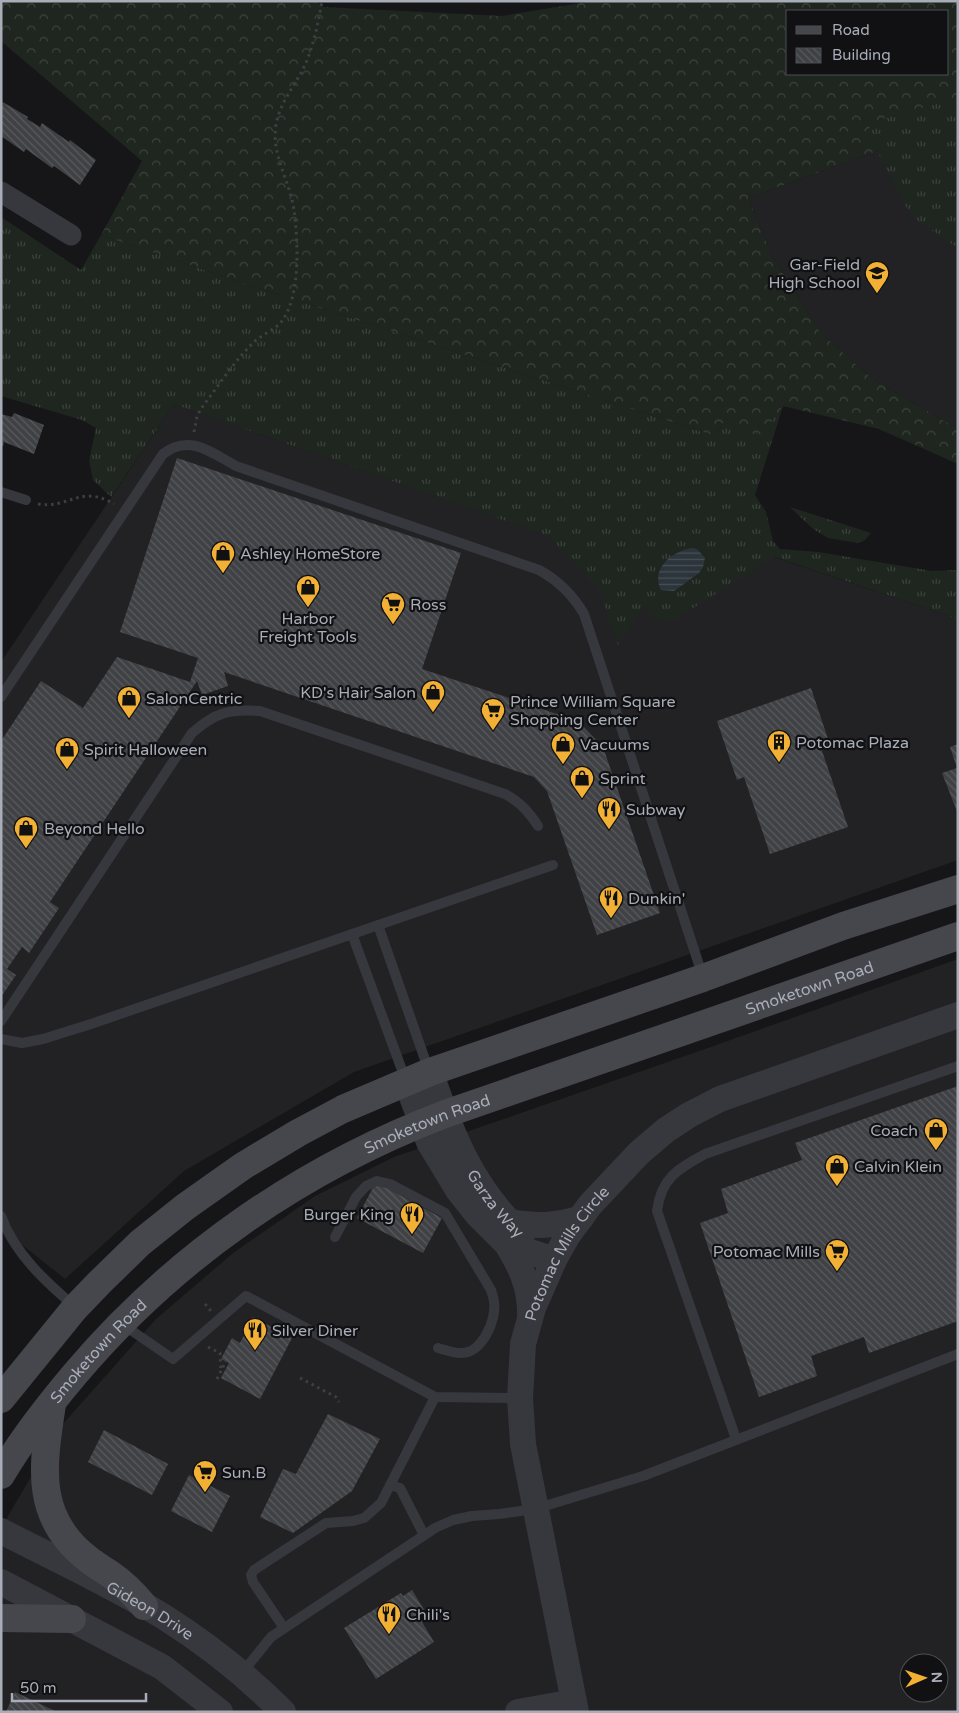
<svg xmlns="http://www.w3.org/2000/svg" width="959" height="1713" font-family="'Varela Round',sans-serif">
<defs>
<pattern id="grass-tufts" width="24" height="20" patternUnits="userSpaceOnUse" patternTransform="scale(1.25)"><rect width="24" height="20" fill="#1e261f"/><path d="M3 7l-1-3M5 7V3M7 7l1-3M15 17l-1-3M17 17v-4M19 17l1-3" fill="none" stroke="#3c433d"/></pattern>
<pattern id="forest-crowns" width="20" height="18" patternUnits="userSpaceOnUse" patternTransform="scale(1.25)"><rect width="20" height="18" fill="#1e261f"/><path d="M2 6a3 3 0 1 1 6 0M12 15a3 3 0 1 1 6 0" fill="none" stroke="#3c433d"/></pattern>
<pattern id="water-rules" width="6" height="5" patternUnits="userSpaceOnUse" patternTransform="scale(1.25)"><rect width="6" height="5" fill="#2c353c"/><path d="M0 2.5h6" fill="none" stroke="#485056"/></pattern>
<pattern id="building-back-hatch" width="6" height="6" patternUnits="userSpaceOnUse" patternTransform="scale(1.25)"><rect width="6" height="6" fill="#404145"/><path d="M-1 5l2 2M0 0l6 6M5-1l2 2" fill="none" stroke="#595a5e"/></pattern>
</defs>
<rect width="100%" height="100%" fill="#161618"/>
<g fill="#222225" fill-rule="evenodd">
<path d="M958 98V429L871 378 820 332 772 256 748 198 877 151 867 123Z"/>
<path d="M174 404 586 549 619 505 958 619V860L354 1072 184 1171 65 1279 1 1228V662Z"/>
<path d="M958 959V1712H1V1531L9 1514 62 1425 156 1319 233 1253 315 1196 394 1157 705 1049ZM909 1663H939V1693H909Z"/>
</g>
<g fill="url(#grass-tufts)">
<path d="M958 98V248L911 216 877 151 867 123Z"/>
<path d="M1 217 81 270 101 235 231 279 715 436 722 423 783 406 755 495 766 512 773 541 780 549 818 552 932 571 958 570V619L775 557 669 623 654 616 643 607 618 645 599 589 548 536 174 404 111 497 93 480 89 460 96 428 82 420 1 396Z"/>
<path d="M790 507 871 533 865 540 858 543 828 538 813 529Z"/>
</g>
<path fill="url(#forest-crowns)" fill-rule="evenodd" d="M1 1H316L323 7 502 16 593 1H958V98L868 123 877 151 748 198 772 256 820 332 871 378 958 429V464L879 429 783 406 762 435 722 423 715 436 231 279 101 235 142 161 1 41ZM788 11H948V74H788Z"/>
<path fill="url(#water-rules)" d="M692 548 697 549 705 558 703 567 699 573 674 591 661 590C650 569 672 551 692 548Z"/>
<g fill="url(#building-back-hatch)">
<path d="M1 101 28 117 27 119 40 127 42 123 69 142 70 140 96 160 80 185 54 166 52 168 26 149 24 152 1 136Z"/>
<path d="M14 413 44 425 34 454 4 442 3 446 1 445V414L12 417Z"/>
<path d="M177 458 461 553 422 669 578 721 603 747 660 913 597 935 547 791 534 777 224 672 228 686 202 695 197 681 50 902 59 908 29 953 22 947 7 969 16 975 1 997V741L41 681 83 708 117 657 190 682 198 658 120 632Z"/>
<path d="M811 688 830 745 821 748 848 827 770 854 744 777 737 780 717 721Z"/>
<path d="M958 744V814L942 773 957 768 950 747Z"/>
<path d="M958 1086V1321L869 1353 864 1337 811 1356 817 1376 759 1397 700 1223 728 1213 721 1189 802 1160 795 1143Z"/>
<path d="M376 1182 442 1218 423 1253 357 1218Z"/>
<path d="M253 1317 292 1338 260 1399 221 1378 229 1363 221 1359 232 1338 240 1343Z"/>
<path d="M328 1414 380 1439 352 1491 293 1533 260 1517 283 1469 296 1474Z"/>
<path d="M104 1430 168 1464 152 1495 88 1462Z"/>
<path d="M189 1475 230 1496 212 1532 171 1511Z"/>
<path d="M412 1590 426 1613 419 1617 434 1642 376 1679 344 1628 401 1593 403 1596Z"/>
<path d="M15 1692 57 1712H6Z"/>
</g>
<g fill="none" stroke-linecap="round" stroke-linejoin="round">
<g stroke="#3d3f44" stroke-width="3" stroke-dasharray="2.5 4" stroke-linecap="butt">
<path d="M194 432 197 417 200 410C217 388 232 364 252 344 260 335 274 331 282 321 301 295 298 241 294 210 290 181 271 155 276 125 279 105 293 88 302 71 313 50 318 24 322 1"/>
<path d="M38 504C69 509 81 484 114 504"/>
<path d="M205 1304 211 1311"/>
<path d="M208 1347 220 1353 221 1371"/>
<path d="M300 1378 336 1397 339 1402"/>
<path d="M217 1379 226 1361"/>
</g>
<g stroke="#37383d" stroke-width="10">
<path d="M1 492 26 500"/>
<path d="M1 697 163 454C189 433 212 453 236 466L539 570C559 581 573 595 584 614L703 977"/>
<path d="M378 925 429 1071"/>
<path d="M352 934 406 1081"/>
<path d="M1 1021 192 733C216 712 229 709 260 711L505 794C519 801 530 813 538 826"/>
<path d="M1 1039 22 1043 43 1039 91 1024 553 865"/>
<path d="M1 1216C15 1254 45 1281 75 1307"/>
<path d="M335 1237 356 1197 366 1186 377 1181 390 1184 445 1213 491 1290C492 1294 494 1298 494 1302 497 1319 482 1354 461 1353 454 1353 445 1350 438 1348"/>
<path d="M122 1324 173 1359 246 1296 435 1397 520 1398"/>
<path d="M736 1439 657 1211C661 1178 678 1169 705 1154L958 1066"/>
<path d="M390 1485 400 1488 424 1535"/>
<path d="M284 1628 253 1582 251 1575 254 1570 326 1523 353 1521 364 1518 381 1503 435 1397"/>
<path d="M242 1673 271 1637 435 1528 453 1520 472 1516 499 1514 535 1509 643 1476 958 1354"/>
</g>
<path stroke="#37383d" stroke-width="21" d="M1 192 71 235"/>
<g stroke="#37383d" stroke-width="26">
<path id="s1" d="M430 1072C454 1138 470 1185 522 1235"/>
<path d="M406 1081 429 1142 458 1190 477 1214 507 1244 554 1260"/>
<path d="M509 1222C535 1226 555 1227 581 1218"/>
<path d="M507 1244C521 1267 531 1288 530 1316"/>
<path id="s2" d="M1 1531C55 1559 112 1585 164 1617 207 1644 247 1676 283 1712"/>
<path d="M1 1582 162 1667 220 1712"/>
<path d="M518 1712 574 1702"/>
<path id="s3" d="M576 1712 523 1444 520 1398 523 1344 533 1308 554 1260 568 1235 590 1205 639 1153 666 1130 689 1115 720 1099 958 1015"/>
</g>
<g stroke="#45474d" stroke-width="28">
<path d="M1 1399 75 1308 99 1283 140 1243 185 1207 243 1166 298 1133 343 1109 430 1072 703 978 843 926 958 889"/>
<path d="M52 1404C43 1464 33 1517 88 1559 95 1565 103 1569 110 1574 123 1583 134 1594 144 1606"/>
<path id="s4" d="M1 1475C22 1439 48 1406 75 1374 174 1257 301 1169 445 1114L958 936"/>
<path d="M1 1618 72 1619"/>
</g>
</g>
<defs>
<g id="school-pin" transform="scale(1.25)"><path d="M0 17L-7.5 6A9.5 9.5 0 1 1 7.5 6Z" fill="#f2b134" stroke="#111113"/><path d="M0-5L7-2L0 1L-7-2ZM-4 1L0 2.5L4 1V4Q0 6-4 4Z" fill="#111"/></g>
<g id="shop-pin" transform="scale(1.25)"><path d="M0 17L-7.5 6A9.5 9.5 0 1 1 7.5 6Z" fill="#f2b134" stroke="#111113"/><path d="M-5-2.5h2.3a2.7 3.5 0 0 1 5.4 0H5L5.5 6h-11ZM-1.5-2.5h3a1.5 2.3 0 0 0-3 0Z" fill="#111"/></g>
<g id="supermarket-pin" transform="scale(1.25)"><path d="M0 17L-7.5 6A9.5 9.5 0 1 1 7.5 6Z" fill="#f2b134" stroke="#111113"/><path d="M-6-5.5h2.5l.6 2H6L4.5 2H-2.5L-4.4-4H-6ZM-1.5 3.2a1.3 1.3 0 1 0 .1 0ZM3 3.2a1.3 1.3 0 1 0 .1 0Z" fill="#111"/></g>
<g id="building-pin" transform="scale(1.25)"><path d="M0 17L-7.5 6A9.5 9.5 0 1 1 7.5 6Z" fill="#f2b134" stroke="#111113"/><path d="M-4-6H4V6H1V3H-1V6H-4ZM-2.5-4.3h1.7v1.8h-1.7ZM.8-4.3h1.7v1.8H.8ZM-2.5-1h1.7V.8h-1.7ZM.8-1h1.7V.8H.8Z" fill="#111"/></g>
<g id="restaurant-pin" transform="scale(1.25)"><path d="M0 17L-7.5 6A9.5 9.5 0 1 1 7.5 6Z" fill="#f2b134" stroke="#111113"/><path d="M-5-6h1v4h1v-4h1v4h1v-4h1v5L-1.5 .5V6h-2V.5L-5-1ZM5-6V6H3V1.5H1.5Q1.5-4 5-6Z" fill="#111"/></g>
</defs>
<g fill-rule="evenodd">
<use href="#school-pin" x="877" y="273"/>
<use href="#shop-pin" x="223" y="553"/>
<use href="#shop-pin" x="308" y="587"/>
<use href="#supermarket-pin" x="393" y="604"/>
<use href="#shop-pin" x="433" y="692"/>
<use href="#shop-pin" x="129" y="698"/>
<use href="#supermarket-pin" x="493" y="710"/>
<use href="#building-pin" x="779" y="742"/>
<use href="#shop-pin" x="563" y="744"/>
<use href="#shop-pin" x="67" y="749"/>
<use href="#shop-pin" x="582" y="778"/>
<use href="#restaurant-pin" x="609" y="809"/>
<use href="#shop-pin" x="26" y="828"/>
<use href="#restaurant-pin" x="611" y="898"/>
<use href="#shop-pin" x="936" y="1130"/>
<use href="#shop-pin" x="837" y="1166"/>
<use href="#restaurant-pin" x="412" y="1214"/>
<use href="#supermarket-pin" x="837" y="1251"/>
<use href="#restaurant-pin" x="255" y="1330"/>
<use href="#supermarket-pin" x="205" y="1472"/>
<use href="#restaurant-pin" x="389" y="1614"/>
</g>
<g text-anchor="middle" stroke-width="4.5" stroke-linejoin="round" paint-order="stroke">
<g font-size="16" fill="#a8adb8" stroke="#111113" text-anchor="start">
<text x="860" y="270" text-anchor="end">Gar-Field<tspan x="860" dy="18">High School</tspan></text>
<text x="240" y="559">Ashley HomeStore</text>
<text x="410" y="610">Ross</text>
<text x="308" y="624" text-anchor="middle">Harbor<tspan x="308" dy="18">Freight Tools</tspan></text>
<text x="416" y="698" text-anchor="end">KD's Hair Salon</text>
<text x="146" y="704">SalonCentric</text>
<text x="510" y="707">Prince William Square<tspan x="510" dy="18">Shopping Center</tspan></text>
<text x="796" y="748">Potomac Plaza</text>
<text x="580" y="750">Vacuums</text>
<text x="84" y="755">Spirit Halloween</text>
<text x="600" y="784">Sprint</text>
<text x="626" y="815">Subway</text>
<text x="44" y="834">Beyond Hello</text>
<text x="628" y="904">Dunkin'</text>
<text x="918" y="1136" text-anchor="end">Coach</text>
<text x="854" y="1172">Calvin Klein</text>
<text x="394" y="1220" text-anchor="end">Burger King</text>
<text x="820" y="1257" text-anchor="end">Potomac Mills</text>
<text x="272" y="1336">Silver Diner</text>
<text x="222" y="1478">Sun.B</text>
<text x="406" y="1620">Chili's</text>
</g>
<g font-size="16" fill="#a8adb8" stroke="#111113">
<text dy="6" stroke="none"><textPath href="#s4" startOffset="968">Smoketown Road</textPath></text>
<text dy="6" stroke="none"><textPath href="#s4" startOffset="562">Smoketown Road</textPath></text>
<text dy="6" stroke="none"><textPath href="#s1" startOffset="148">Garza Way</textPath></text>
<text dy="6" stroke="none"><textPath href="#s3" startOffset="475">Potomac Mills Circle</textPath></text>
<text dy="6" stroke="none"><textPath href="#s4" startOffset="158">Smoketown Road</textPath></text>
<text dy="6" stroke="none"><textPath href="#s2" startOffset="169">Gideon Drive</textPath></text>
</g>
</g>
<rect width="959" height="1713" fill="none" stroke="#a8adb8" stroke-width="5"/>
<rect x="786" y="10" width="162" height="65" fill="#111113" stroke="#4d4f55"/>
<rect x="796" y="26" width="25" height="8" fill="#45474d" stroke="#4d4f55"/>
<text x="832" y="35" font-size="15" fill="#a8adb8">Road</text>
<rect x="796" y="48" width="25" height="15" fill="url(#building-back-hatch)" stroke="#4d4f55"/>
<text x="832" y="60" font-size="15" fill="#a8adb8">Building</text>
<g transform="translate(924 1678) rotate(88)"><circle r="24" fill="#111113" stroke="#4d4f55"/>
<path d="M0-4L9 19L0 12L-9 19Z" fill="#f2b134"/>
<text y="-8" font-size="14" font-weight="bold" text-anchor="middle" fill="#a8adb8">N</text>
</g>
<path d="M12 1693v8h134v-8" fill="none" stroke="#a8adb8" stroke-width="2.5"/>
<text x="20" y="1693" font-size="15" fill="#a8adb8" stroke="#111113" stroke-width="4" paint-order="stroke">50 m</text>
</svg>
